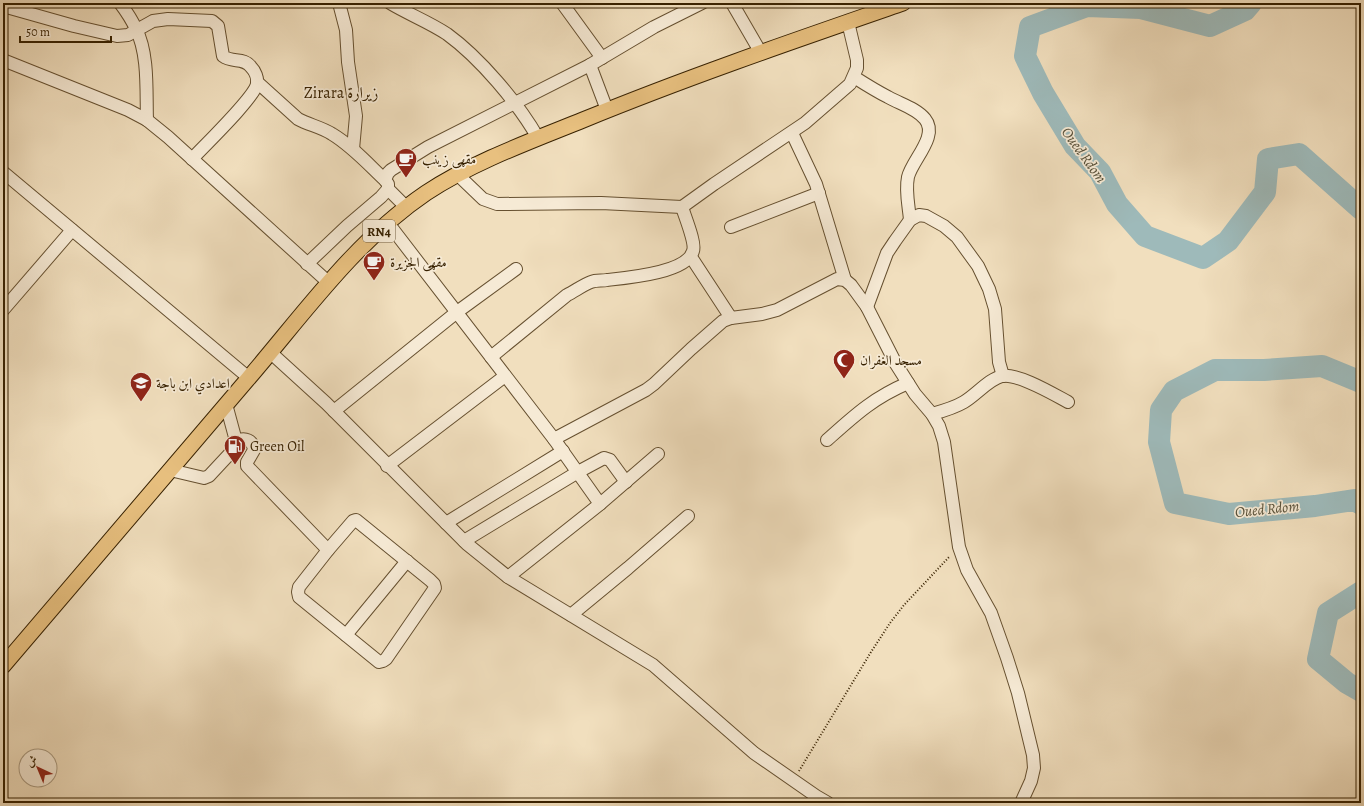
<svg xmlns="http://www.w3.org/2000/svg" width="1364" height="806" font-family="Alegreya,Amiri,serif">
<rect width="100%" height="100%" fill="#f1dfbe"/>
<filter id="stains"><feTurbulence type="fractalNoise" baseFrequency=".005" numOctaves="4"/><feColorMatrix values="0 0 0 0 .2 0 0 0 0 .09 0 0 0 0 .02 0 0 0 .5 -.17"/></filter>
<radialGradient id="worn" r=".72"><stop offset=".6" stop-color="#630" stop-opacity="0"/><stop offset="1" stop-color="#630" stop-opacity=".3"/></radialGradient>
<g fill="none" stroke-linecap="round" stroke-linejoin="round">
<g stroke="#9ebaba" stroke-width="22">
<path d="M1251 3 1245 10 1210 26 1141 8 1087 6 1030 27 1025 56 1043 93 1075 146 1100 172 1117 204 1145 236 1203 258 1228 241 1265 192 1268 159 1299 154 1361 209"/>
<path d="M1361 382 1322 366 1264 370H1215L1174 391 1161 410 1159 442 1175 503 1229 514 1315 506 1354 500 1361 504"/>
<path d="M1361 592 1328 613 1318 659 1347 683 1361 691"/>
</g>
<g stroke="#665030" stroke-width="14">
<g id="minor">
<path d="M120 3C126 11 132 20 136 29 149 54 146 93 147 120"/>
<path d="M339 3 346 30 348 62 356 116 353 149"/>
<path d="M390 3C408 14 429 22 447 34 480 58 518 103 538 138"/>
<path d="M562 3 602 58"/>
<path d="M732 3 761 53"/>
<path d="M3 6 74 26 117 36 128 35 153 21 168 19 212 21 218 26 223 56C232 63 244 57 251 67 255 71 258 78 257 84 254 98 204 146 192 159"/>
<path d="M3 60 128 110 147 120 168 137 328 282"/>
<path d="M854 77C865 84 876 91 888 97 900 104 916 108 925 119 939 136 912 160 908 177 905 191 909 207 910 220"/>
<path d="M257 82 298 119C309 125 321 127 332 134 352 146 368 164 385 180L388 184V189L407 208"/>
<path d="M607 110 590 65 654 27 702 3"/>
<path d="M792 133 816 184 845 280"/>
<path d="M3 172 249 378"/>
<path d="M458 175 483 199 497 204 601 203 682 207"/>
<path d="M385 180 388 173 391 170 428 147 590 65"/>
<path d="M388 223 554 439 646 390 654 384 691 349 723 321 731 318 762 314 777 310 837 279 845 280 851 285 867 307 896 364 915 394 932 414 939 426 944 442 959 547 967 570 991 613 1007 658 1018 693 1033 755 1034 768 1031 781 1021 803"/>
<path d="M731 227 819 193"/>
<path d="M691 257 731 318"/>
<path d="M307 264 347 226 381 197 388 189"/>
<path d="M867 307 887 253 895 241 910 220 919 215 926 216 944 226 957 237 978 266 989 289 995 309 999 362 1003 376"/>
<path d="M3 310 72 230"/>
<path d="M270 352 326 403 467 544 508 577 653 665 754 753 816 796 828 803"/>
<path d="M491 357 567 295C575 291 583 285 591 282 596 280 602 281 607 280 626 278 687 273 693 251 696 243 685 217 682 207L714 184 805 123 850 84 857 68V60L848 22"/>
<path d="M334 411 457 312 516 269"/>
<path d="M932 414C943 411 954 408 964 402 976 395 989 379 1002 376 1018 373 1053 394 1068 402"/>
<path d="M827 440C855 415 873 398 908 383"/>
<path d="M236 441C245 437 253 440 254 450L247 462V466L328 550"/>
<path d="M387 466 505 376"/>
<path d="M170 470 204 478 209 476 236 447V441L226 404"/>
<path d="M600 504 658 454"/>
<path d="M356 520 430 580 434 584 435 588 386 659 383 661 379 662 299 597 298 592 299 587 328 550 353 521Z"/>
<path d="M446 523 563 451"/>
<path d="M464 541 578 472 604 458 610 460 626 482"/>
<path d="M508 577 600 504 554 439"/>
<path d="M571 615 628 568 688 516"/>
<path d="M346 635 407 561"/>
</g>
</g>
<g stroke="#372100" stroke-width="17">
<path id="major" d="M3 666C84 570 166 475 247 380 303 315 354 242 426 193 473 162 531 141 583 120 688 77 796 40 903 3"/>
</g>
<path stroke="#372100" stroke-width="2" stroke-dasharray="1 2" stroke-linecap="butt" d="M799 771 871 652 890 623 904 605 950 556"/>
<use href="#minor" stroke="#f6ead5" stroke-width="12"/>
<use href="#major" stroke="#e8c07f" stroke-width="15"/>
</g>
<defs>
<g id="cafe-pin" transform="scale(1.15)"><path d="M0 17L-7.5 6A9.5 9.5 0 1 1 7.5 6Z" fill="#8f2418" stroke="#f6ead5"/><path d="M-5.5-4.5H6V0H3Q3 3.5 0 3.5H-2.5Q-5.5 3.5-5.5 0ZM3-3.2v2h1.7v-2ZM-6 4.5H4V6H-6Z" fill="#fff"/></g>
<g id="mosque-pin" transform="scale(1.15)"><path d="M0 17L-7.5 6A9.5 9.5 0 1 1 7.5 6Z" fill="#8f2418" stroke="#f6ead5"/><path d="M3.5-4.9A6 6 0 1 0 3.5 4.9A5 5 0 1 1 3.5-4.9Z" fill="#fff"/></g>
<g id="school-pin" transform="scale(1.15)"><path d="M0 17L-7.5 6A9.5 9.5 0 1 1 7.5 6Z" fill="#8f2418" stroke="#f6ead5"/><path d="M0-5L7-2L0 1L-7-2ZM-4 1L0 2.5L4 1V4Q0 6-4 4Z" fill="#fff"/></g>
<g id="fuel-pin" transform="scale(1.15)"><path d="M0 17L-7.5 6A9.5 9.5 0 1 1 7.5 6Z" fill="#8f2418" stroke="#f6ead5"/><path d="M-5.5-6h7V0h2V4h1.3V-2.5L3-4.5l.8-.8L6-3V5H2.5V1h-1V6h-7ZM-4.2-4.7v3.2H.2V-4.7Z" fill="#fff"/></g>
</defs>
<g fill-rule="evenodd">
<use href="#cafe-pin" x="406" y="159"/>
<use href="#cafe-pin" x="374" y="262"/>
<use href="#mosque-pin" x="844" y="360"/>
<use href="#school-pin" x="141" y="383"/>
<use href="#fuel-pin" x="235" y="446"/>
</g>
<g text-anchor="middle" stroke-width="3.5" stroke-linejoin="round" paint-order="stroke">
<rect fill="#f6ead5" stroke="#705d40" stroke-width="1" x="363" y="220" width="32" height="22" rx="3"/>
<g font-size="13" font-weight="bold" fill="#372100">
<text x="379" y="236">RN4</text>
</g>
<g font-size="14" fill="#372100" stroke="#f6ead5" text-anchor="start">
<text x="422" y="164">مقهى زينب</text>
<text x="390" y="267">مقهى الجزيرة</text>
<text x="860" y="365">مسجد الغفران</text>
<text x="156" y="388">اعدادي ابن باجة</text>
<text x="250" y="451">Green Oil</text>
</g>
<g font-size="15" font-style="italic" fill="#564f38" stroke="#f6ead5">
<text transform="translate(1084 155) rotate(54)" y="5">Oued Rdom</text>
<text transform="translate(1267 509) rotate(-6)" y="5">Oued Rdom</text>
</g>
<g font-size="16" fill="#372100" stroke="#f6ead5">
<text x="341" y="98">Zirara زيرارة</text>
</g>
</g>
<rect width="1364" height="806" fill="none" stroke="#f1dfbe" stroke-width="16"/>
<rect x="4" y="4" width="1356" height="798" fill="none" stroke="#372100" stroke-width="2"/>
<rect x="8" y="8" width="1348" height="790" fill="none" stroke="#372100"/>
<g transform="translate(38 768) rotate(316)"><circle r="19" fill="#f6ead5" stroke="#aa9a80"/>
<path d="M0-3L7 15L0 10L-7 15Z" fill="#8f2418"/>
<text y="-6" font-size="11" font-weight="bold" text-anchor="middle" fill="#372100">ش</text>
</g>
<path d="M20 36v6h91v-6" fill="none" stroke="#372100" stroke-width="2"/>
<text x="26" y="36" font-size="12" fill="#372100" stroke="#f6ead5" stroke-width="3" paint-order="stroke">50 m</text>
<rect width="100%" height="100%" filter="url(#stains)"/>
<rect width="100%" height="100%" fill="url(#worn)"/>
</svg>
